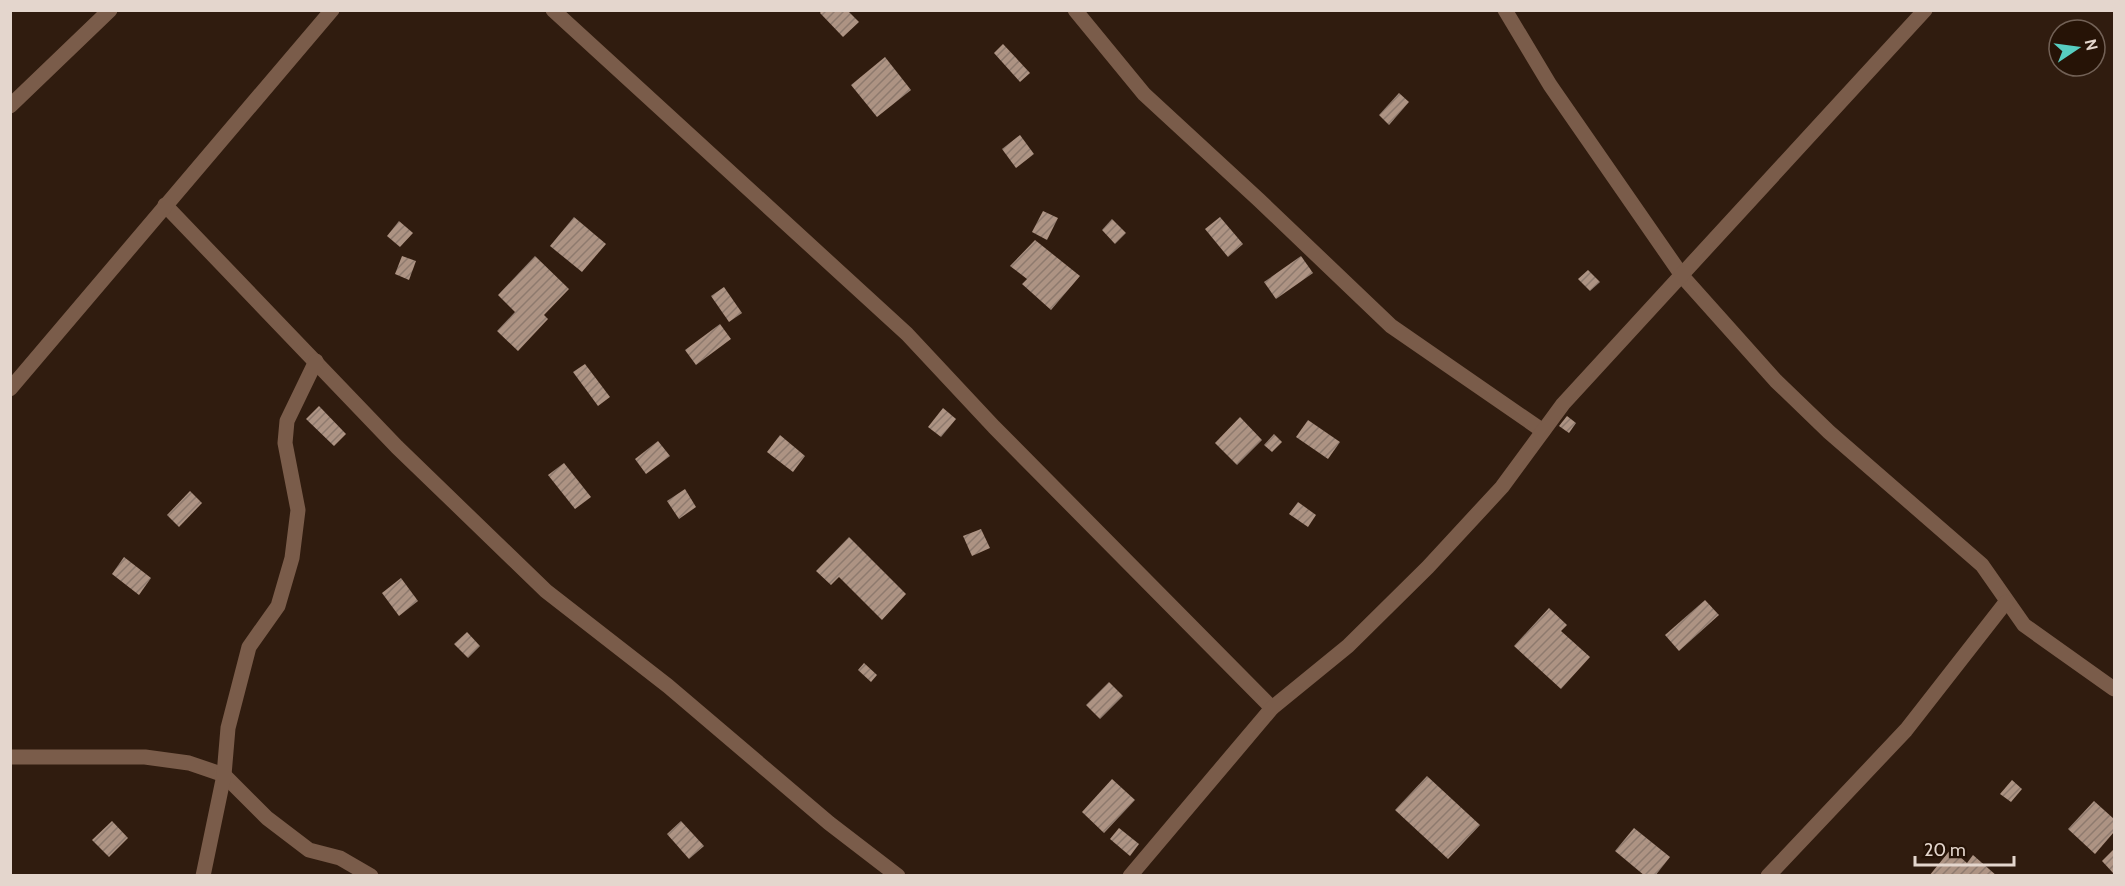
<svg xmlns="http://www.w3.org/2000/svg" width="2125" height="886" font-family="Cabin,sans-serif">
<defs>
<pattern id="building-hatch" width="6" height="6" patternUnits="userSpaceOnUse" patternTransform="scale(1.5)"><rect width="6" height="6" fill="#ad9383"/><path d="M-1 1l2-2M0 6l6-6M5 7l2-2" fill="none" stroke="#8e7a6e"/></pattern>
</defs>
<rect width="100%" height="100%" fill="#301c0f"/>
<g fill="url(#building-hatch)">
<path d="M822 10H847L859 22 843 37 820 13Z"/>
<path d="M1003 44 1030 73 1020 82 994 53Z"/>
<path d="M885 57 911 90 877 117 851 85Z"/>
<path d="M1399 93 1409 102 1389 125 1379 115Z"/>
<path d="M1020 135 1034 154 1016 168 1002 149Z"/>
<path d="M1043 211 1058 218 1047 240 1032 232Z"/>
<path d="M574 217 606 244 582 272 550 246Z"/>
<path d="M1220 217 1243 244 1228 257 1205 229Z"/>
<path d="M1112 219 1126 233 1115 244 1102 230Z"/>
<path d="M399 221 413 233 400 247 387 236Z"/>
<path d="M1035 240 1080 276 1051 310 1022 284 1027 279 1010 266Z"/>
<path d="M402 256 416 261 409 280 395 274Z"/>
<path d="M535 256 569 289 544 315 548 319 518 351 497 331 515 312 498 295Z"/>
<path d="M1301 256 1313 273 1276 299 1264 282Z"/>
<path d="M1588 270 1600 282 1590 291 1578 279Z"/>
<path d="M724 287 742 313 729 322 711 296Z"/>
<path d="M720 324 731 339 696 365 685 350Z"/>
<path d="M585 364 610 397 598 406 573 372Z"/>
<path d="M319 406 346 434 334 446 306 419Z"/>
<path d="M943 408 956 419 941 437 928 427Z"/>
<path d="M1567 416 1576 423 1569 433 1559 426Z"/>
<path d="M1240 417 1262 440 1237 465 1215 443Z"/>
<path d="M1308 420 1340 442 1328 459 1296 437Z"/>
<path d="M1274 434 1282 442 1272 452 1264 445Z"/>
<path d="M780 435 805 456 793 472 767 452Z"/>
<path d="M658 441 670 456 646 474 635 459Z"/>
<path d="M564 463 591 497 575 509 548 475Z"/>
<path d="M685 489 696 507 679 519 667 501Z"/>
<path d="M190 491 202 503 179 527 167 515Z"/>
<path d="M1298 502 1316 515 1308 527 1289 514Z"/>
<path d="M981 529 990 548 972 556 963 536Z"/>
<path d="M849 537 906 594 882 620 839 577 831 585 816 571Z"/>
<path d="M124 557 151 578 139 595 112 574Z"/>
<path d="M401 578 418 601 399 616 382 593Z"/>
<path d="M1705 600 1719 615 1679 651 1665 635Z"/>
<path d="M1549 608 1567 625 1561 631 1590 657 1561 689 1514 646Z"/>
<path d="M467 632 480 646 468 658 454 644Z"/>
<path d="M864 663 877 675 871 682 858 670Z"/>
<path d="M1109 682 1123 696 1100 719 1086 705Z"/>
<path d="M1427 776 1480 825 1448 859 1395 810Z"/>
<path d="M1112 779 1135 800 1104 833 1082 812Z"/>
<path d="M2012 780 2022 789 2011 802 2000 794Z"/>
<path d="M2094 801 2114 819V832L2095 854 2068 829Z"/>
<path d="M112 821 128 838 109 857 92 840Z"/>
<path d="M681 821 704 846 689 859 667 834Z"/>
<path d="M1119 828 1139 844 1130 856 1110 839Z"/>
<path d="M1634 828 1670 857 1655 876H1645L1615 851Z"/>
<path d="M1951 849 1967 863 1973 855 1997 876H1929Z"/>
<path d="M2114 849V874L2102 861Z"/>
</g>
<g fill="none" stroke-linecap="round" stroke-linejoin="round">
<g stroke="#7a5c4a" stroke-width="15">
<path d="M553 10 907 334 994 427 1272 708"/>
<path d="M1075 10 1144 94 1259 200 1391 326 1543 431"/>
<path d="M1505 10 1550 85 1683 277 1776 381 1829 432 1982 565 2024 625 2114 689"/>
<path d="M10 106 110 10"/>
<path d="M165 205 397 447 546 591 668 686 829 823 898 876"/>
<path d="M10 389 332 10"/>
<path d="M10 757H145L189 763 224 775 267 818 309 850 340 858 371 876"/>
<path d="M203 876 224 775 228 728 249 647 278 606 292 558 298 510 285 443 287 421 316 361"/>
<path d="M1130 876 1272 708 1348 646 1428 567 1502 487 1563 404 1925 10"/>
<path d="M1768 876 1906 730 2006 602"/>
</g>
</g>
<rect width="2125" height="886" fill="none" stroke="#e4d6cd" stroke-width="24"/>
<g transform="translate(2077 48) rotate(77)"><circle r="28" fill="#261306" stroke="#726156" stroke-width="1.5"/>
<path d="M0-4.5L10 22L0 15L-10 22Z" fill="#57cec1"/>
<text y="-9" font-size="16" font-weight="bold" text-anchor="middle" fill="#e4d6cd">N</text>
</g>
<path d="M1915 856v9h99v-9" fill="none" stroke="#e4d6cd" stroke-width="3"/>
<text x="1924" y="856" font-size="18" fill="#e4d6cd" stroke="#261306" stroke-width="4.5" paint-order="stroke">20 m</text>
</svg>
